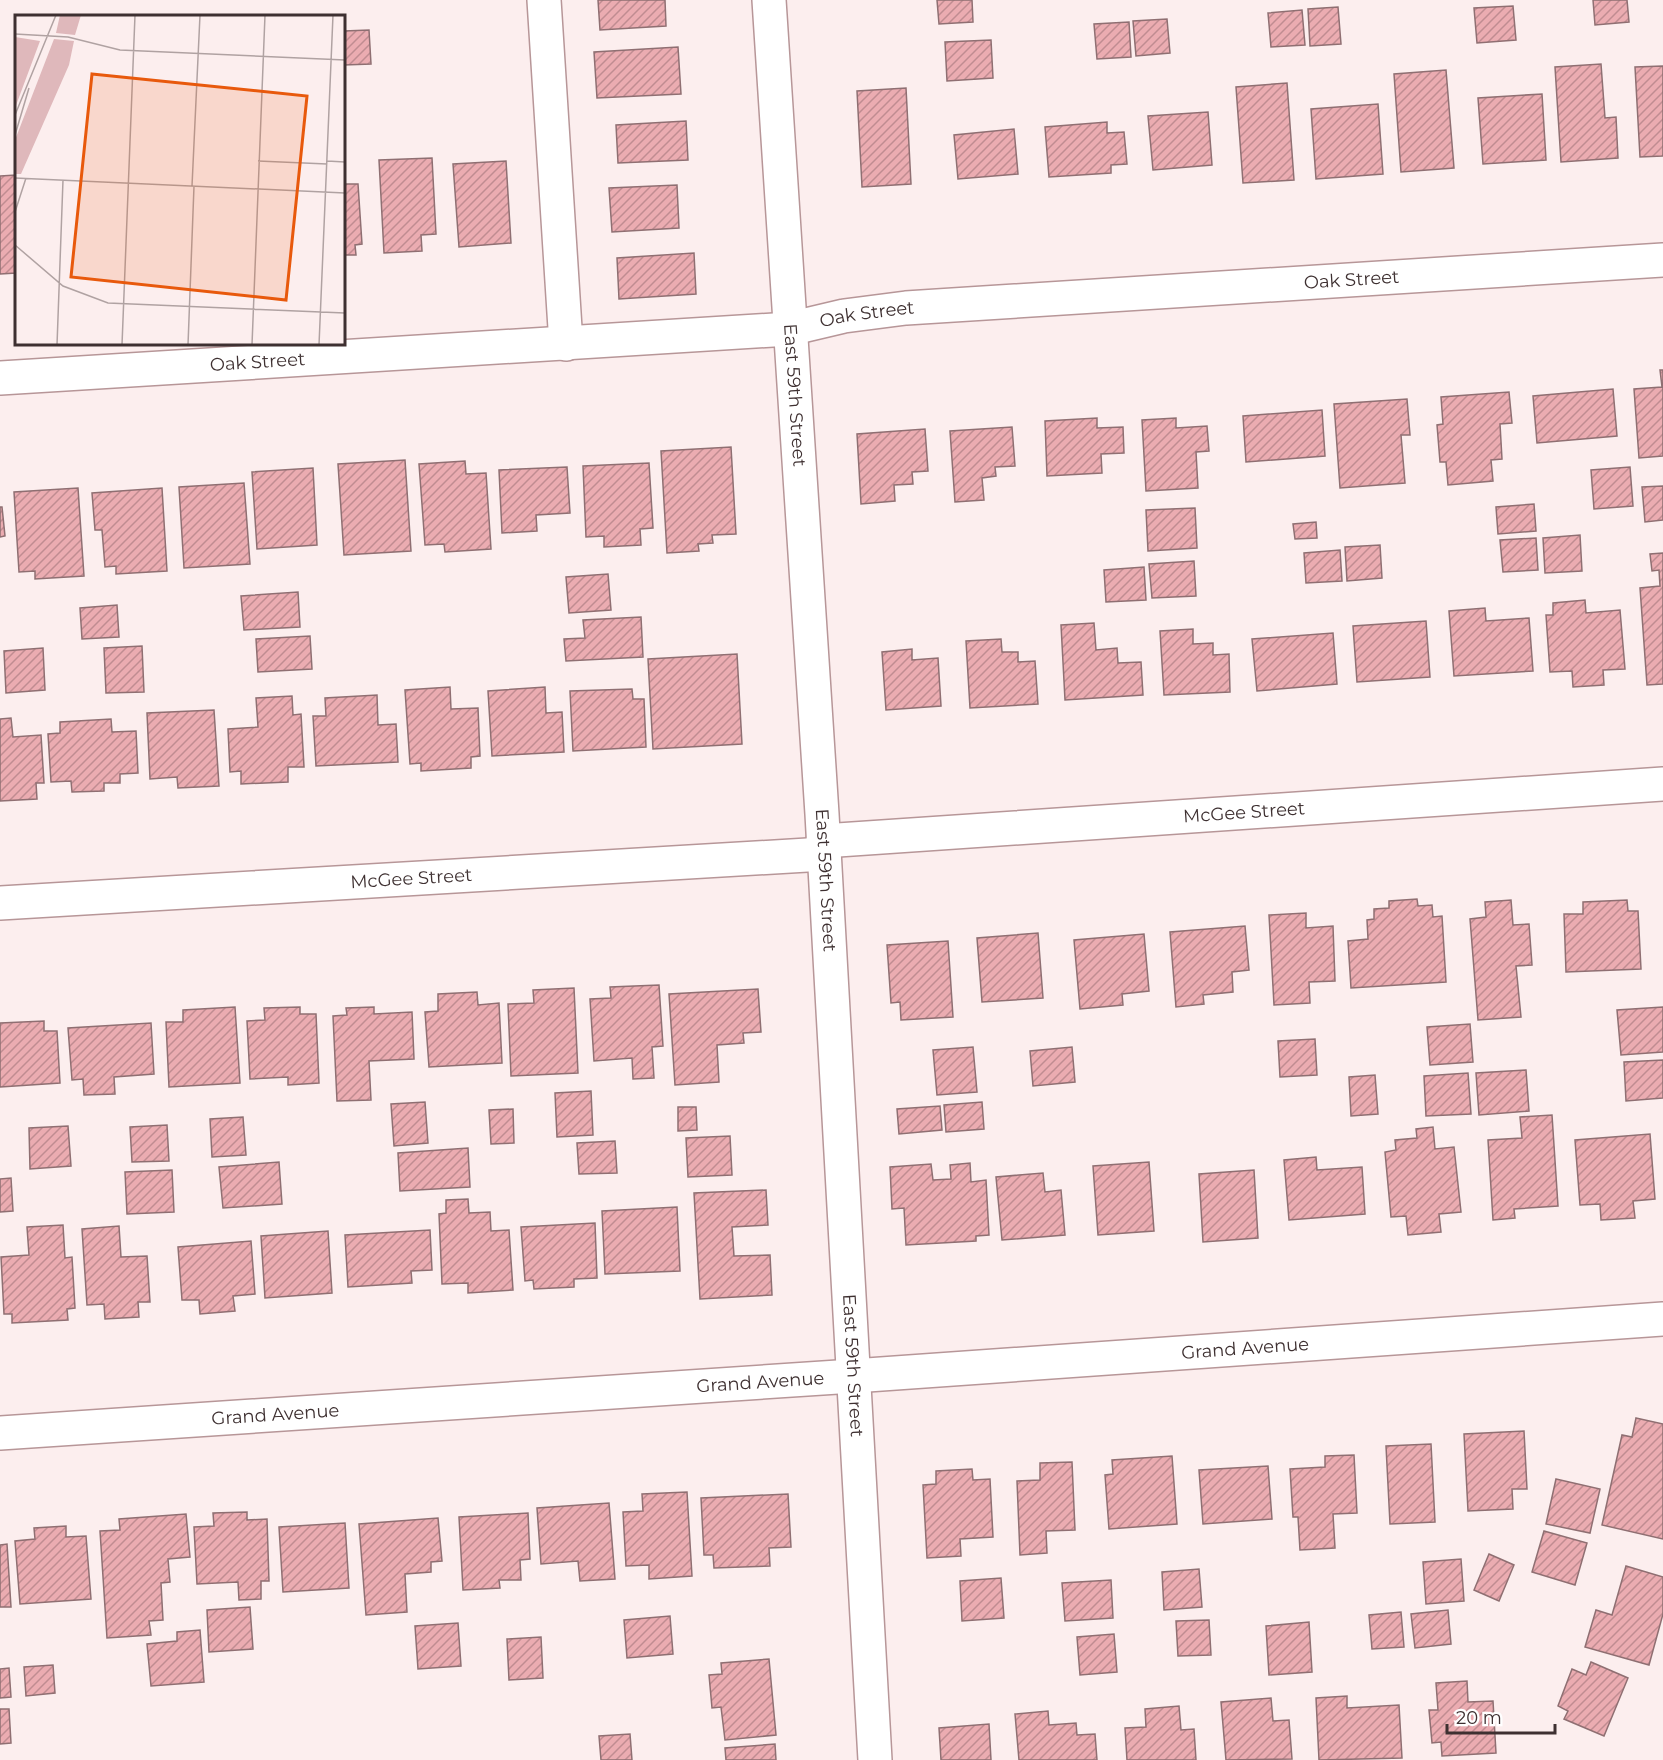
<svg xmlns="http://www.w3.org/2000/svg" width="1663" height="1760" font-family="Montserrat,sans-serif">
<defs>
<pattern id="building-hatch" width="6" height="6" patternUnits="userSpaceOnUse" patternTransform="scale(1.5)"><rect width="6" height="6" fill="#ebacb1"/><path d="M-1 1l2-2M0 6l6-6M5 7l2-2" fill="none" stroke="#c08c91"/></pattern>
</defs>
<rect width="100%" height="100%" fill="#fceeee"/>
<g fill="url(#building-hatch)" stroke="#8f6f72" stroke-width="1.5">
<path d="M598 0H665L666 26 600 30Z"/>
<path d="M937 0H972L973 22 939 24Z"/>
<path d="M1593 0H1627L1629 22 1595 25Z"/>
<path d="M1513 6 1516 40 1477 43 1474 8Z"/>
<path d="M1338 7 1341 44 1310 46 1308 9Z"/>
<path d="M1302 10 1305 45 1271 47 1268 13Z"/>
<path d="M1167 19 1170 53 1136 56 1133 21Z"/>
<path d="M1129 22 1131 57 1097 59 1094 24Z"/>
<path d="M369 30 371 64 344 65V31Z"/>
<path d="M991 40 993 78 947 81 945 42Z"/>
<path d="M678 47 681 94 597 98 594 52Z"/>
<path d="M1601 64 1605 118 1616 117 1618 158 1561 162 1555 67Z"/>
<path d="M1663 66V156L1640 157 1635 67Z"/>
<path d="M1446 70 1454 168 1401 172 1394 74Z"/>
<path d="M1287 83 1294 180 1243 183 1236 87Z"/>
<path d="M906 88 911 184 862 187 857 91Z"/>
<path d="M1542 94 1546 160 1483 164 1478 98Z"/>
<path d="M1378 104 1383 174 1316 179 1311 109Z"/>
<path d="M1208 112 1212 165 1153 170 1148 116Z"/>
<path d="M686 121 688 160 618 163 616 125Z"/>
<path d="M1107 122V133L1124 132 1127 164 1111 165V173L1049 177 1045 127Z"/>
<path d="M1014 129 1018 174 958 179 954 135Z"/>
<path d="M432 158 436 234 421 235 422 251 384 253 379 160Z"/>
<path d="M506 161 511 243 459 247 453 164Z"/>
<path d="M16 175V273L0 274V176Z"/>
<path d="M344 184H358L362 244 355 245 356 255H344Z"/>
<path d="M677 185 679 228 612 232 609 188Z"/>
<path d="M694 253 696 294 619 299 617 258Z"/>
<path d="M1660 370H1663V456L1639 458 1634 389 1662 387Z"/>
<path d="M1613 389 1617 436 1537 443 1533 396Z"/>
<path d="M1509 392 1512 423 1500 424 1502 459 1491 460 1493 481 1448 485 1446 462H1440L1437 425 1443 424 1441 397Z"/>
<path d="M1407 399 1410 435H1401L1405 483 1340 488 1334 404Z"/>
<path d="M1322 410 1325 456 1246 462 1243 416Z"/>
<path d="M1097 418V428L1123 427 1124 453 1101 454 1102 473 1047 476 1045 421Z"/>
<path d="M1176 418V428L1207 426 1209 451 1196 452 1198 488 1146 491 1142 420Z"/>
<path d="M1012 427 1015 466 995 467 996 476 982 478 984 500 955 502 950 431Z"/>
<path d="M925 429 928 471 912 472 913 484 894 485 895 501 861 504 857 434Z"/>
<path d="M731 447 736 534 712 535 713 543 698 544 699 551 667 553 661 451Z"/>
<path d="M405 460 411 551 344 555 338 464Z"/>
<path d="M465 461 466 474 486 473 491 549 445 552 444 544 425 545 419 464Z"/>
<path d="M649 463 653 528 640 529 641 545 604 547V536L586 537 583 466Z"/>
<path d="M567 467 570 513 536 515 537 531 502 533 499 470Z"/>
<path d="M1630 467 1633 506 1594 509 1591 470Z"/>
<path d="M313 468 317 545 257 549 252 472Z"/>
<path d="M244 483 250 564 184 568 179 487Z"/>
<path d="M1663 486V520L1645 522 1642 487Z"/>
<path d="M78 488 84 576 35 579V571L19 572 14 492Z"/>
<path d="M162 488 167 571 116 574V566L105 567 102 530H95L92 493Z"/>
<path d="M1534 504 1536 531 1498 534 1496 507Z"/>
<path d="M0 507H2L5 536 0 537Z"/>
<path d="M1195 508 1197 548 1148 551 1146 510Z"/>
<path d="M1316 522 1317 538 1295 539 1293 524Z"/>
<path d="M1580 535 1582 571 1545 573 1543 538Z"/>
<path d="M1536 538 1538 570 1503 572 1500 540Z"/>
<path d="M1380 545 1382 578 1347 581 1345 547Z"/>
<path d="M1340 550 1342 581 1306 583 1304 553Z"/>
<path d="M1663 553V684L1647 685 1640 588 1660 586 1659 570 1652 571 1650 554Z"/>
<path d="M1194 561 1196 596 1152 598 1149 564Z"/>
<path d="M1144 567 1146 600 1106 602 1104 570Z"/>
<path d="M608 574 611 610 569 613 566 577Z"/>
<path d="M298 592 300 627 244 630 241 596Z"/>
<path d="M1585 600 1586 613 1620 610 1625 669 1603 670 1604 685 1573 687 1572 671 1550 672 1546 615H1553V603Z"/>
<path d="M117 605 119 637 82 639 80 608Z"/>
<path d="M1485 608 1486 621 1529 618 1533 671 1454 676 1449 611Z"/>
<path d="M641 617 643 657 566 661 564 639 585 638 583 620Z"/>
<path d="M1426 621 1430 677 1357 682 1353 626Z"/>
<path d="M1094 623 1096 650 1117 648 1118 663 1141 662 1143 695 1065 700 1061 625Z"/>
<path d="M1193 629V644L1213 643V655L1229 654 1230 692 1164 695 1160 631Z"/>
<path d="M1333 633 1337 684 1257 691 1252 639Z"/>
<path d="M310 636 312 669 258 672 256 639Z"/>
<path d="M1001 639 1002 652H1018V662L1035 661 1038 704 970 708 966 641Z"/>
<path d="M142 646 144 692 106 693 104 648Z"/>
<path d="M43 648 45 690 6 693 4 651Z"/>
<path d="M912 649V660L938 658 941 706 886 710 882 652Z"/>
<path d="M737 654 742 744 653 749 648 659Z"/>
<path d="M450 687 451 709 478 708 480 756 471 757V768L421 771V763L410 764 405 690Z"/>
<path d="M545 687 546 713 562 712 564 752 492 756 488 691Z"/>
<path d="M632 689 633 699H644L646 747 573 751 570 691Z"/>
<path d="M377 695 378 725 396 724 398 762 316 766 313 716H326L325 698Z"/>
<path d="M292 696 293 715 301 714 304 767H288V782L241 784V771L230 772 228 729 258 727 256 698Z"/>
<path d="M214 710 219 786 178 788 177 777 150 779 147 713Z"/>
<path d="M11 718 13 737 41 735 44 783H36L37 799 0 801V719Z"/>
<path d="M111 719 112 732 136 731 138 773 120 774V783H104V791L72 792 71 781 51 782 48 734 60 733V722Z"/>
<path d="M1417 899 1418 906 1432 905 1433 917 1442 916 1446 982 1351 988 1348 941 1368 939 1367 920 1374 919V909L1389 908V901Z"/>
<path d="M1511 900 1513 925 1529 924 1532 965 1516 966 1521 1017 1478 1020 1470 919 1486 917 1485 902Z"/>
<path d="M1627 900 1628 911H1638L1641 969 1566 972 1564 914H1583V902Z"/>
<path d="M1306 913V928L1333 926 1335 981 1309 982 1310 1003 1274 1005 1269 915Z"/>
<path d="M1245 926 1249 970 1232 972 1233 992 1203 995 1204 1004 1176 1007 1170 932Z"/>
<path d="M1038 933 1043 998 982 1002 977 938Z"/>
<path d="M1144 934 1149 991 1122 994 1123 1005 1080 1009 1074 940Z"/>
<path d="M948 941 953 1017 901 1020 900 1002 891 1003 887 945Z"/>
<path d="M659 985 663 1046 652 1047 654 1078 633 1079 632 1058 594 1061 590 999 611 998 610 987Z"/>
<path d="M574 988 578 1073 511 1076 508 1004 534 1003 533 990Z"/>
<path d="M758 989 761 1032 743 1033 744 1043 717 1045 719 1082 675 1085 669 994Z"/>
<path d="M477 992 478 1005 499 1003 502 1063 429 1067 425 1012 438 1011V994Z"/>
<path d="M235 1007 240 1083 169 1087 166 1022H183V1010Z"/>
<path d="M300 1007V1014H316L319 1083 288 1085V1077L250 1079 247 1021 265 1020 264 1008Z"/>
<path d="M374 1007V1014L412 1012 414 1059 369 1061 371 1100 337 1101 333 1016 347 1015 346 1008Z"/>
<path d="M1663 1007V1052L1621 1055 1617 1010Z"/>
<path d="M44 1021V1031H57L60 1083 0 1087V1023Z"/>
<path d="M151 1023 154 1074 114 1077 115 1094 84 1095 83 1079 72 1080 68 1028Z"/>
<path d="M1470 1024 1473 1062 1430 1065 1427 1027Z"/>
<path d="M1315 1039 1317 1075 1280 1077 1278 1041Z"/>
<path d="M973 1047 977 1092 937 1095 933 1050Z"/>
<path d="M1072 1047 1075 1082 1033 1086 1030 1051Z"/>
<path d="M1663 1060V1098L1626 1101 1624 1062Z"/>
<path d="M1526 1070 1529 1111 1479 1115 1476 1073Z"/>
<path d="M1468 1073 1471 1114 1426 1116 1424 1076Z"/>
<path d="M1375 1075 1378 1114 1351 1116 1349 1077Z"/>
<path d="M591 1091 593 1135 557 1137 555 1093Z"/>
<path d="M425 1102 428 1143 394 1146 391 1104Z"/>
<path d="M982 1102 984 1129 946 1132 944 1105Z"/>
<path d="M940 1106 942 1130 899 1134 897 1109Z"/>
<path d="M678 1107H696L697 1130 678 1131Z"/>
<path d="M513 1109 514 1143 491 1144 489 1110Z"/>
<path d="M1552 1115 1558 1206 1514 1209 1515 1218 1493 1220 1488 1140 1522 1138 1520 1117Z"/>
<path d="M243 1117 246 1155 212 1157 210 1119Z"/>
<path d="M167 1125 169 1161 132 1162 130 1127Z"/>
<path d="M68 1126 71 1166 30 1169 29 1128Z"/>
<path d="M1433 1127 1435 1149 1454 1147 1461 1212 1439 1214 1441 1232 1408 1235 1406 1216 1391 1217 1385 1152 1396 1150 1395 1140 1417 1138 1416 1129Z"/>
<path d="M1650 1134 1655 1199 1633 1201 1635 1218 1601 1220 1600 1204 1580 1205 1575 1140Z"/>
<path d="M730 1136 732 1175 688 1177 686 1138Z"/>
<path d="M615 1141 617 1173 579 1174 577 1143Z"/>
<path d="M468 1148 470 1187 400 1191 398 1153Z"/>
<path d="M1316 1157 1317 1170 1362 1167 1365 1214 1289 1220 1284 1160Z"/>
<path d="M279 1162 282 1204 223 1208 219 1167Z"/>
<path d="M1149 1162 1154 1231 1098 1235 1093 1166Z"/>
<path d="M970 1163 971 1182 986 1180 989 1235 976 1236V1241L906 1245 904 1208 892 1209 890 1167 931 1164 933 1180 951 1179 950 1165Z"/>
<path d="M172 1170 174 1212 127 1214 125 1172Z"/>
<path d="M1254 1170 1258 1238 1203 1242 1199 1174Z"/>
<path d="M1043 1173 1045 1192 1061 1190 1065 1235 1002 1240 996 1177Z"/>
<path d="M11 1178 13 1211 0 1212V1179Z"/>
<path d="M766 1190 768 1225 732 1227 734 1256 770 1255 772 1295 700 1299 694 1193Z"/>
<path d="M468 1199 469 1213 490 1212 491 1231 509 1230 513 1290 468 1293V1283L442 1284 439 1214 446 1213V1200Z"/>
<path d="M677 1207 680 1271 605 1274 602 1211Z"/>
<path d="M595 1223 597 1278 574 1279V1287L534 1289 533 1280 525 1281 521 1227Z"/>
<path d="M63 1225 65 1258 72 1257 75 1308 67 1309 68 1320 12 1323V1314H4L1 1257 29 1255 27 1227Z"/>
<path d="M119 1226 121 1257 147 1256 150 1302H138L139 1317 105 1319 104 1304 87 1305 82 1229Z"/>
<path d="M430 1230 432 1270 411 1271 412 1283 348 1287 345 1235Z"/>
<path d="M328 1231 332 1293 265 1298 261 1236Z"/>
<path d="M251 1241 255 1294 233 1296 235 1311 200 1314 199 1300H182L178 1247Z"/>
<path d="M1636 1418 1663 1424V1539L1602 1525 1622 1435 1632 1437Z"/>
<path d="M1524 1431 1527 1489H1512L1513 1509 1468 1511 1464 1434Z"/>
<path d="M1431 1444 1435 1522 1390 1524 1386 1446Z"/>
<path d="M1354 1455 1357 1513 1333 1514 1335 1548 1300 1550 1298 1517H1293L1290 1469 1325 1467V1456Z"/>
<path d="M1172 1456 1177 1524 1109 1529 1105 1475 1113 1474 1112 1460Z"/>
<path d="M1072 1462 1075 1530 1046 1531 1047 1553 1020 1555 1017 1481 1040 1480V1463Z"/>
<path d="M1268 1466 1272 1519 1203 1524 1199 1470Z"/>
<path d="M972 1469 973 1480 990 1479 993 1537 960 1539 961 1556 927 1558 923 1485 936 1484V1471Z"/>
<path d="M1556 1479 1600 1489 1590 1533 1546 1524Z"/>
<path d="M687 1492 692 1576 649 1579V1565L626 1566 623 1512 643 1511 642 1494Z"/>
<path d="M788 1494 791 1547 769 1548 770 1566 714 1568 713 1555H704L701 1498Z"/>
<path d="M609 1503 615 1579 580 1581 578 1561 541 1564 537 1508Z"/>
<path d="M247 1512V1520L267 1519 269 1581H261V1599L239 1600 238 1582 197 1584 194 1527 214 1526 213 1513Z"/>
<path d="M528 1513 530 1559 520 1560 521 1580H499L500 1588 463 1590 459 1517Z"/>
<path d="M186 1514 190 1557 168 1559 170 1582 161 1583 163 1620 149 1621 151 1635 107 1638 100 1531 120 1530 119 1519Z"/>
<path d="M438 1518 442 1561 431 1562V1572L405 1574 407 1612 366 1615 359 1524Z"/>
<path d="M345 1523 349 1588 283 1592 279 1527Z"/>
<path d="M66 1526V1537L86 1536 91 1599 20 1604 15 1541 35 1539 34 1528Z"/>
<path d="M1544 1531 1587 1543 1575 1585 1532 1572Z"/>
<path d="M7 1544 11 1607H0V1545Z"/>
<path d="M1489 1554 1514 1565 1499 1601 1474 1590Z"/>
<path d="M1461 1559 1464 1601 1426 1604 1423 1562Z"/>
<path d="M1626 1566 1663 1577V1614L1649 1665 1585 1647 1596 1610 1612 1615Z"/>
<path d="M1199 1569 1202 1607 1164 1610 1162 1572Z"/>
<path d="M1001 1578 1004 1618 962 1621 960 1581Z"/>
<path d="M1111 1580 1113 1618 1065 1621 1062 1583Z"/>
<path d="M250 1607 253 1649 209 1652 207 1610Z"/>
<path d="M1448 1610 1451 1644 1415 1648 1411 1614Z"/>
<path d="M1401 1612 1404 1647 1372 1649 1369 1615Z"/>
<path d="M670 1616 673 1654 627 1658 624 1620Z"/>
<path d="M1209 1620 1211 1655 1178 1656 1176 1621Z"/>
<path d="M1309 1622 1312 1672 1269 1675 1266 1626Z"/>
<path d="M458 1623 461 1666 418 1669 415 1626Z"/>
<path d="M200 1630 204 1682 151 1686 147 1644 177 1641V1632Z"/>
<path d="M1114 1634 1117 1672 1080 1675 1077 1637Z"/>
<path d="M541 1637 543 1678 509 1680 507 1639Z"/>
<path d="M769 1659 776 1735 725 1740 721 1707 712 1708 709 1675 722 1674 721 1663Z"/>
<path d="M1591 1662 1628 1678 1604 1736 1564 1719 1568 1711 1558 1706 1572 1669 1586 1675Z"/>
<path d="M53 1665 55 1693 26 1696 24 1667Z"/>
<path d="M9 1668 11 1697 0 1698V1669Z"/>
<path d="M1467 1681 1468 1702 1493 1701 1496 1753 1442 1756 1441 1742 1432 1743 1429 1710H1438L1436 1683Z"/>
<path d="M1347 1696V1708L1399 1705 1402 1758 1319 1760 1316 1698Z"/>
<path d="M1271 1698 1273 1721 1289 1720 1292 1759 1226 1760 1221 1702Z"/>
<path d="M1179 1706 1181 1730 1194 1729 1196 1760H1127L1125 1728 1146 1727 1145 1709Z"/>
<path d="M0 1709H9L11 1743 0 1744Z"/>
<path d="M1048 1711 1049 1725 1076 1723 1077 1735 1095 1734 1097 1760H1019L1015 1714Z"/>
<path d="M989 1724 991 1760H941L939 1728Z"/>
<path d="M630 1734 632 1760H601L599 1736Z"/>
<path d="M775 1744 776 1760H726L725 1748Z"/>
</g>
<g fill="none" stroke-linecap="round" stroke-linejoin="round">
<g stroke="#b79698" stroke-width="36">
<g id="minor">
<path d="M544 0 566 344"/>
<path id="s1" d="M769 0 822 814 875 1760"/>
<path id="s2" d="M0 378 789 329 844 316 906 308 1663 260"/>
<path id="s3" d="M823 841 1663 784"/>
<path id="s4" d="M0 903 824 854"/>
<path id="s5" d="M0 1433 853 1376 1663 1319"/>
</g>
</g>
<use href="#minor" stroke="#fff" stroke-width="33"/>
</g>
<g text-anchor="middle" stroke-width="5" stroke-linejoin="round" paint-order="stroke">
<g font-size="18" fill="#3e3031" stroke="#fff">
<text dy="6" stroke="none"><textPath href="#s2" startOffset="1356">Oak Street</textPath></text>
<text dy="6" stroke="none"><textPath href="#s2" startOffset="870">Oak Street</textPath></text>
<text dy="6" stroke="none"><textPath href="#s2" startOffset="258">Oak Street</textPath></text>
<text dy="6" stroke="none"><textPath href="#s1" startOffset="396">East 59th Street</textPath></text>
<text dy="6" stroke="none"><textPath href="#s3" startOffset="422">McGee Street</textPath></text>
<text dy="6" stroke="none"><textPath href="#s4" startOffset="412">McGee Street</textPath></text>
<text dy="6" stroke="none"><textPath href="#s1" startOffset="882">East 59th Street</textPath></text>
<text dy="6" stroke="none"><textPath href="#s5" startOffset="1248">Grand Avenue</textPath></text>
<text dy="6" stroke="none"><textPath href="#s1" startOffset="1368">East 59th Street</textPath></text>
<text dy="6" stroke="none"><textPath href="#s5" startOffset="762">Grand Avenue</textPath></text>
<text dy="6" stroke="none"><textPath href="#s5" startOffset="276">Grand Avenue</textPath></text>
</g>
</g>
<g transform="translate(15 15)">
<rect width="330" height="330" fill="#fceeee"/>
<path d="M45 0H66L60 20 41 18ZM0 22 25 26 0 93ZM39 24 59 26 54 50 6 159H0V125Z" fill="#dfb8bb"/>
<path fill="none" stroke="#b0a2a2" stroke-width="1.5" d="M0 19 53 22 105 35 330 45M0 100 41 0M0 120 14 73M243 146 312 149M312 146 330 147M0 163 330 178M177 171 185 0M0 197 11 163M0 230 48 271 93 288 330 298M42 330 48 165M107 330 120 0M173 330 179 171M237 330 250 0M304 330 318 0"/>
<path fill="#e8590c" fill-opacity="0.15" stroke="#e8590c" stroke-width="3" d="M77 59 292 81 271 285 56 262Z"/>
<rect width="330" height="330" fill="none" stroke="#3e3031" stroke-width="3"/>
</g>
<path d="M1447 1724v9h108v-9" fill="none" stroke="#3e3031" stroke-width="3"/>
<text x="1456" y="1724" font-size="18" fill="#3e3031" stroke="#ffffff" stroke-width="4.5" paint-order="stroke">20 m</text>
</svg>
